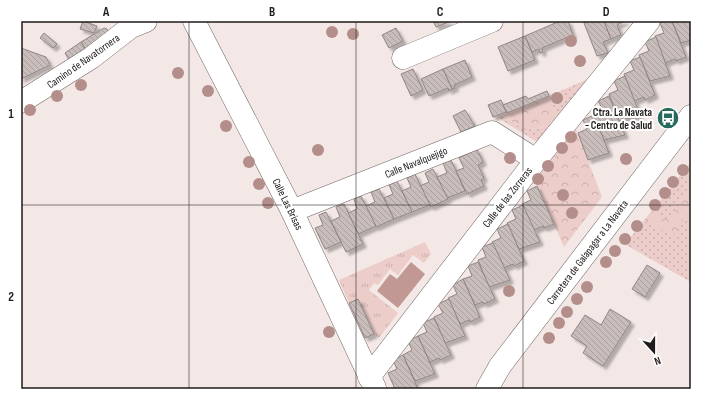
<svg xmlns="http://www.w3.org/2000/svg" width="712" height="410" font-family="'Sofia Sans Condensed',sans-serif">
<defs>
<pattern id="grass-tufts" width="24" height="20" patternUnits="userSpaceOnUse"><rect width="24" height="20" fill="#eccdc9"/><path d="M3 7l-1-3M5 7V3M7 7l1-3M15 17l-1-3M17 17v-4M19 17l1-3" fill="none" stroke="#caafac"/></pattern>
<pattern id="park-crowns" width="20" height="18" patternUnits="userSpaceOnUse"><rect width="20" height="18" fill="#eccdc9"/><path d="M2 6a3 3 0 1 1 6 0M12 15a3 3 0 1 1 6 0" fill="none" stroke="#caafac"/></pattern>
<pattern id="garden-dots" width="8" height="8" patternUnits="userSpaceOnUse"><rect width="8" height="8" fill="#eccdc9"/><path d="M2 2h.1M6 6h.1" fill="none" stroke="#caafac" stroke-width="1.8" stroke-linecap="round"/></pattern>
<pattern id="building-back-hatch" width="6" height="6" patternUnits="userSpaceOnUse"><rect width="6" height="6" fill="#c8bdbb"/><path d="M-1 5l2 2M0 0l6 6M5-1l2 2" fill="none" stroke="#aba2a0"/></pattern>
<filter id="shadow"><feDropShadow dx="3.5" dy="3.5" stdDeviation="1" flood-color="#0004"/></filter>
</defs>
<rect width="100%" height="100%" fill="#f3e8e6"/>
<path fill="url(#grass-tufts)" d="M425 242 431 254 424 263 413 255 398 275 390 269 378 285 374 283 369 290 398 313 379 338 374 334 358 299 349 303 339 280Z"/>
<g fill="url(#park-crowns)">
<path d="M549 96 557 115 547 127 524 130 502 115Z"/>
<path d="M576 129 602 197 564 247 535 181Z"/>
<path d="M691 162V282L625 244Z"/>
</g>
<g fill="url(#garden-dots)">
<path d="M590 78 537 142 497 117 502 115 524 130 547 127 557 115 549 96Z"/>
<path d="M691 162V190L687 189 670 221 652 212Z"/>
<path d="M689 210 691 211V282L625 244 645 221 673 236Z"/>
</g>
<path fill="#c19893" d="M411 262 425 274 398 308 377 291 390 274 397 279Z"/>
<g fill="url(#building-back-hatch)" stroke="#908685" filter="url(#shadow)">
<path d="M83 21 97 26 94 33 80 29Z"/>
<path d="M433 21H448L449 22 436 27Z"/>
<path d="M560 21H568L573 35 542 48 543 52 540 53 539 49 532 52 525 36Z"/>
<path d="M588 21H604L611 39 603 42 608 53 597 56 584 23Z"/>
<path d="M604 21H625L617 25 621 35 611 39Z"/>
<path d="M666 21H672L686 57 676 61 675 59 665 63 655 36 664 33 660 23Z"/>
<path d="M672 21H691V40L681 43Z"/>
<path d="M104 28 107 29 110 34 86 50 81 42Z"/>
<path d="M396 28 403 41 389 48 382 35Z"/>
<path d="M44 33 57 44 53 48 40 38Z"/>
<path d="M525 36 535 60 508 71 498 47Z"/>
<path d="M656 37 670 76 650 81 639 55 649 51 645 42Z"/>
<path d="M81 42 86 50 69 60 65 53Z"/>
<path d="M21 48 46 57 50 65 21 79Z"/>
<path d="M640 57 655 95 645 100 644 97 634 101 624 74 634 70 630 61Z"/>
<path d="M465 60 472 77 454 85 455 88 452 89 443 69Z"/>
<path d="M413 69 423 90 411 96 401 74Z"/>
<path d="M443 69 452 89 449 91 448 88 429 96 421 79Z"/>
<path d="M625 76 640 115 619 121 609 94 618 90 614 81Z"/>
<path d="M547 91 549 96 507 113 503 105 526 96 528 99Z"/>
<path d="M609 96 625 135 604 140 593 114 603 110 598 101Z"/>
<path d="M501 100 506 112 493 117 488 105Z"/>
<path d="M465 110 475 126 461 132 453 116Z"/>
<path d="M594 115 609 153 588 160 578 133 587 129 583 120Z"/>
<path d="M477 149 483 162 478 165 484 178 481 180 484 186 467 194 456 171 464 168 459 158Z"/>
<path d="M451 160 465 191 447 198 437 177 447 173 443 163Z"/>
<path d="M433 169 448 199 431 207 420 186 429 182 425 173Z"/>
<path d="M415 174 430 205 412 212 402 191 411 187 407 178Z"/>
<path d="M397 181 412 212 394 219 384 198 393 194 389 185Z"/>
<path d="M537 186 554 224 544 228 543 226 534 230 522 204 531 200 527 191Z"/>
<path d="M379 189 394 219 376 227 366 206 375 202 371 192Z"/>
<path d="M361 196 376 226 358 234 348 213 357 209 354 199Z"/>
<path d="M344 204 363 244 346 252 331 221 340 217 336 207Z"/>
<path d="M523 205 540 242 519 249 507 223 516 219 512 210Z"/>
<path d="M326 212 341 242 325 249 315 228 323 225 319 215Z"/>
<path d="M508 224 524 261 514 266 513 264 504 268 492 242 501 238 497 229Z"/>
<path d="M493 243 510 280 489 287 478 260 486 257 482 247Z"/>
<path d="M478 262 495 299 484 304 483 302 475 305 463 279 472 276 468 266Z"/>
<path d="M647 265 660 273 645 297 632 289Z"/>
<path d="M463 279 480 317 470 322 469 320 460 324 448 298 457 294 453 285Z"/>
<path d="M358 299 374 334 365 338 349 303Z"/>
<path d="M449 299 465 336 445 343 434 317 443 313 438 304Z"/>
<path d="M610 309 631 322 603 366 583 353 587 346 571 336 585 315 601 325Z"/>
<path d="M434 318 451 355 440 360 439 358 430 362 418 336 427 332 423 323Z"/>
<path d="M418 336 435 374 415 381 403 355 412 350 408 341Z"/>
<path d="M403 355 418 389H395L388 373 397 369 393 360Z"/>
</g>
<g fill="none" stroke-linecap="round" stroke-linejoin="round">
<g stroke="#726867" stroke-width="23">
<g id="minor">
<path d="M194 21 292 211 375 388"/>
<path d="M403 58 492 21"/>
<path d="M21 102 91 58 131 27 146 21"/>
<path d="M292 211 492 132 536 160"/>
<path d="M369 377 536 160 649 21"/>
</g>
</g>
<g stroke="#726867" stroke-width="23">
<path id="major" d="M487 389 500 366 691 116"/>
</g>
<use href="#minor" stroke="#fff" stroke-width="22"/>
<use href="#major" stroke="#fff" stroke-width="22"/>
</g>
<g fill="#b38e8a">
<circle cx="332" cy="32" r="6"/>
<circle cx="353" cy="34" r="6"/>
<circle cx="571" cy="41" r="6"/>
<circle cx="580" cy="61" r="6"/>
<circle cx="178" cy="73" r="6"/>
<circle cx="81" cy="85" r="6"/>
<circle cx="208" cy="91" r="6"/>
<circle cx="57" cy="96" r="6"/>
<circle cx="557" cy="98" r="6"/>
<circle cx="30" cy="110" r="6"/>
<circle cx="226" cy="126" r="6"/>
<circle cx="571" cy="137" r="6"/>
<circle cx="562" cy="148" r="6"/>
<circle cx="318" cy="150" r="6"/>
<circle cx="510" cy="158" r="6"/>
<circle cx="626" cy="159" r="6"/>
<circle cx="249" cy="162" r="6"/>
<circle cx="548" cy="166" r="6"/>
<circle cx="683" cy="170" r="6"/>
<circle cx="538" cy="179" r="6"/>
<circle cx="673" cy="182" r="6"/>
<circle cx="259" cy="184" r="6"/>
<circle cx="665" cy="193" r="6"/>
<circle cx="563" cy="195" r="6"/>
<circle cx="268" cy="203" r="6"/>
<circle cx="655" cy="205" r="6"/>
<circle cx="572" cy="213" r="6"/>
<circle cx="637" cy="226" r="6"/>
<circle cx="625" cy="239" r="6"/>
<circle cx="615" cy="251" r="6"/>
<circle cx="606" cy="262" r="6"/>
<circle cx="587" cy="287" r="6"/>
<circle cx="509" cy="291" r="6"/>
<circle cx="577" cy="299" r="6"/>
<circle cx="567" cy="312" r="6"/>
<circle cx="559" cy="323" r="6"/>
<circle cx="329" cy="332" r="6"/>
<circle cx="549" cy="338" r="6"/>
</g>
<path fill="none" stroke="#1f1b1a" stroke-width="1" stroke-opacity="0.55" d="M189 21V389M356 21V389M523 21V389M21 205H691"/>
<defs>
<g id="bus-disc" transform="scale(1.15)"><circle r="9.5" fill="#286b5c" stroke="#fff"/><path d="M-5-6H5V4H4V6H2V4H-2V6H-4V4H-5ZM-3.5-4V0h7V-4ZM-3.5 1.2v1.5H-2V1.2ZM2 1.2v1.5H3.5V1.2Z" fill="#fff"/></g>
</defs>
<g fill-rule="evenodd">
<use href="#bus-disc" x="668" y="118"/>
</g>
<g text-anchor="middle" stroke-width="4" stroke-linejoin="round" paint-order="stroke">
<g font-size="11" fill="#1f1b1a" stroke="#fff">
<text transform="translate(83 61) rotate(-35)" y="4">Camino de Navatornera</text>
<text transform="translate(416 162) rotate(-22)" y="4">Calle Navalquejigo</text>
<text transform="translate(507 197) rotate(-52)" y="4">Calle de las Zorreras</text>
<text transform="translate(288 204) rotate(64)" y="4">Calle Las Brisas</text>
<text transform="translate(587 252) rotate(-53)" y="4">Carretera de Galapagar a La Navata</text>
</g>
<g font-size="11" font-weight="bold" fill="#1f1b1a" stroke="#fff" text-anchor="end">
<text x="652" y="116">Ctra. La Navata<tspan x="652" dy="13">- Centro de Salud</tspan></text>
</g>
</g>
<rect width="712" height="410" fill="none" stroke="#ffffff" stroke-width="44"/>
<g transform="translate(654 352) rotate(159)" stroke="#ffffff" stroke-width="3" paint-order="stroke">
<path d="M0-3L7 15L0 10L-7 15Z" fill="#1f1b1a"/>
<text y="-6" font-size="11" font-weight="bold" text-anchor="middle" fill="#1f1b1a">N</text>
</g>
<rect x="22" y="22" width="668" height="366" fill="none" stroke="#1f1b1a" stroke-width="1.5"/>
<g font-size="13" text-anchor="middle" font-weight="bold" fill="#1f1b1a">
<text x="106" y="16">A</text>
<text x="272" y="16">B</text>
<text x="440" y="16">C</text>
<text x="606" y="16">D</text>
<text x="11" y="118">1</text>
<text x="11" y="301">2</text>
</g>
</svg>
